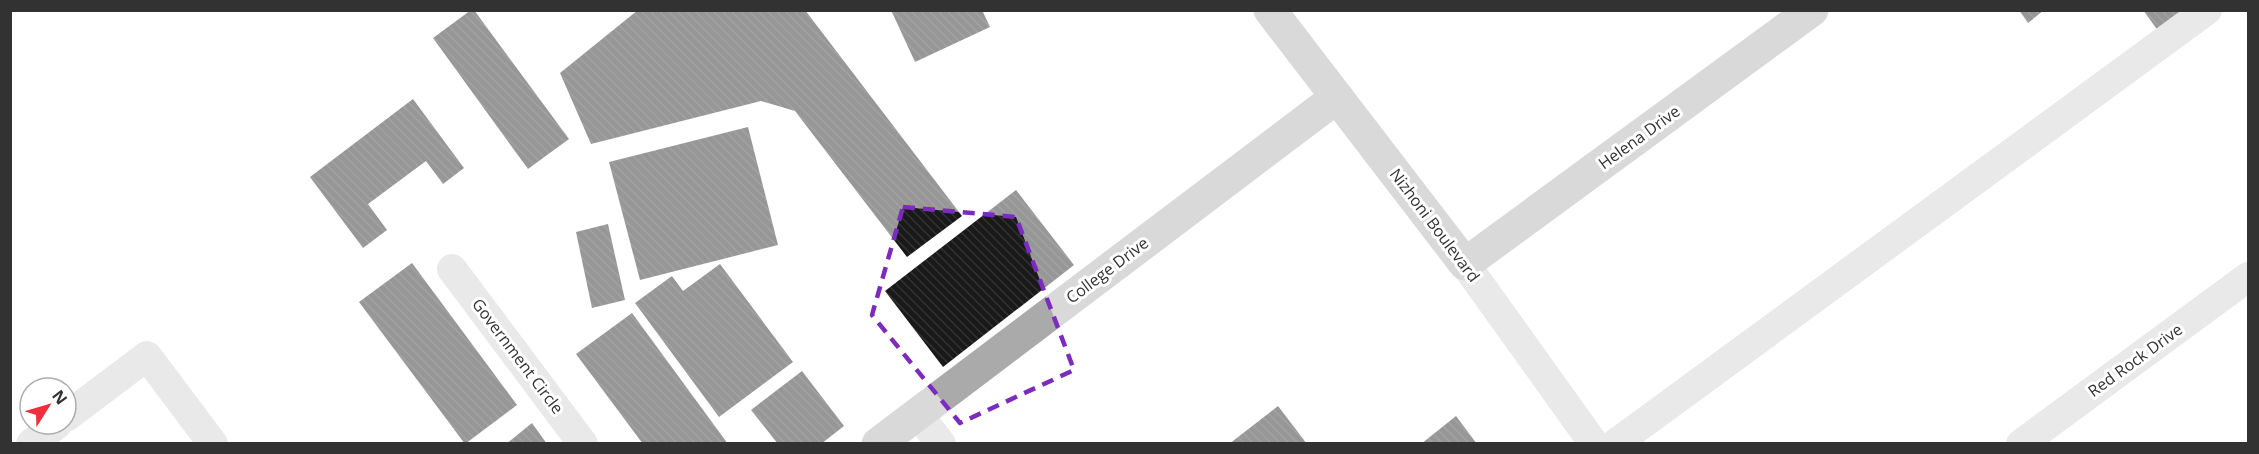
<svg xmlns="http://www.w3.org/2000/svg" width="2259" height="454" font-family="'Open Sans',sans-serif">
<defs>
<pattern id="building-back-hatch" width="6" height="6" patternUnits="userSpaceOnUse" patternTransform="scale(1.5)"><rect width="6" height="6" fill="#191919"/><path d="M-1 5l2 2M0 0l6 6M5-1l2 2" fill="none" stroke="#323232"/></pattern>
</defs>
<rect width="100%" height="100%" fill="#fff"/>
<g fill="url(#building-back-hatch)">
<path d="M471 10H474L569 139 528 169 433 38Z"/>
<path d="M638 10H805L962 216 907 257 795 111 761 101 591 144 560 73Z"/>
<path d="M891 10H982L990 27 915 62Z"/>
<path d="M2019 10H2044L2028 23Z"/>
<path d="M2143 10H2189L2159 32Z"/>
<path d="M413 99 464 168 443 184 426 161 368 204 387 230 363 248 310 177Z"/>
<path d="M748 127 778 245 640 280 609 162Z"/>
<path d="M1016 190 1074 265 943 367 885 291Z"/>
<path d="M608 224 625 300 592 308 576 232Z"/>
<path d="M412 263 517 405 465 444 359 302Z"/>
<path d="M720 264 793 362 719 417 635 303 672 276 683 291Z"/>
<path d="M632 313 728 444H643L576 354Z"/>
<path d="M802 371 844 426 821 444H778L751 410Z"/>
<path d="M1278 406 1307 444H1229Z"/>
<path d="M1456 416 1477 444H1421Z"/>
<path d="M532 423 547 444H506Z"/>
</g>
<g fill="none" stroke-linecap="round" stroke-linejoin="round">
<g stroke="#cfcfcf" stroke-width="30">
<path d="M1465 264 1594 444"/>
<path d="M452 269 583 444"/>
<path d="M917 413 941 444"/>
<path d="M66 417 147 356 213 444"/>
<path d="M31 444 57 424"/>
<path d="M1615 444 2207 10"/>
<path d="M2021 444 2248 277"/>
</g>
<g stroke="#aaa" stroke-width="33">
<path d="M1270 10 1465 264 1812 10"/>
<path d="M878 444 1337 97"/>
</g>
</g>
<path d="M0 0H2259V454H0ZM903 207 1016 217 1074 370 960 423 872 315Z" fill="#fff" fill-opacity=".55" fill-rule="evenodd"/>
<path fill="none" stroke="#7b2cbf" stroke-width="4.5" stroke-dasharray="12 8" stroke-linejoin="round" d="M903 207 1016 217 1074 370 960 423 872 315Z"/>
<g text-anchor="middle" stroke-width="6" stroke-linejoin="round" paint-order="stroke">
<g font-size="16" fill="#323232" stroke="#fff">
<text transform="translate(1639 137) rotate(-36)" y="6">Helena Drive</text>
<text transform="translate(1435 225) rotate(53)" y="6">Nizhoni Boulevard</text>
<text transform="translate(1107 270) rotate(-37)" y="6">College Drive</text>
<text transform="translate(518 356) rotate(53)" y="6">Government Circle</text>
<text transform="translate(2135 360) rotate(-36)" y="6">Red Rock Drive</text>
</g>
</g>
<rect width="2259" height="454" fill="none" stroke="#323232" stroke-width="24"/>
<g transform="translate(48 406) rotate(53)"><circle r="28" fill="#ffffff" stroke="#adadad" stroke-width="1.5"/>
<path d="M0-4.5L10 22L0 15L-10 22Z" fill="#ef2e3d"/>
<text y="-9" font-size="16" font-weight="bold" text-anchor="middle" fill="#323232">N</text>
</g>
</svg>
